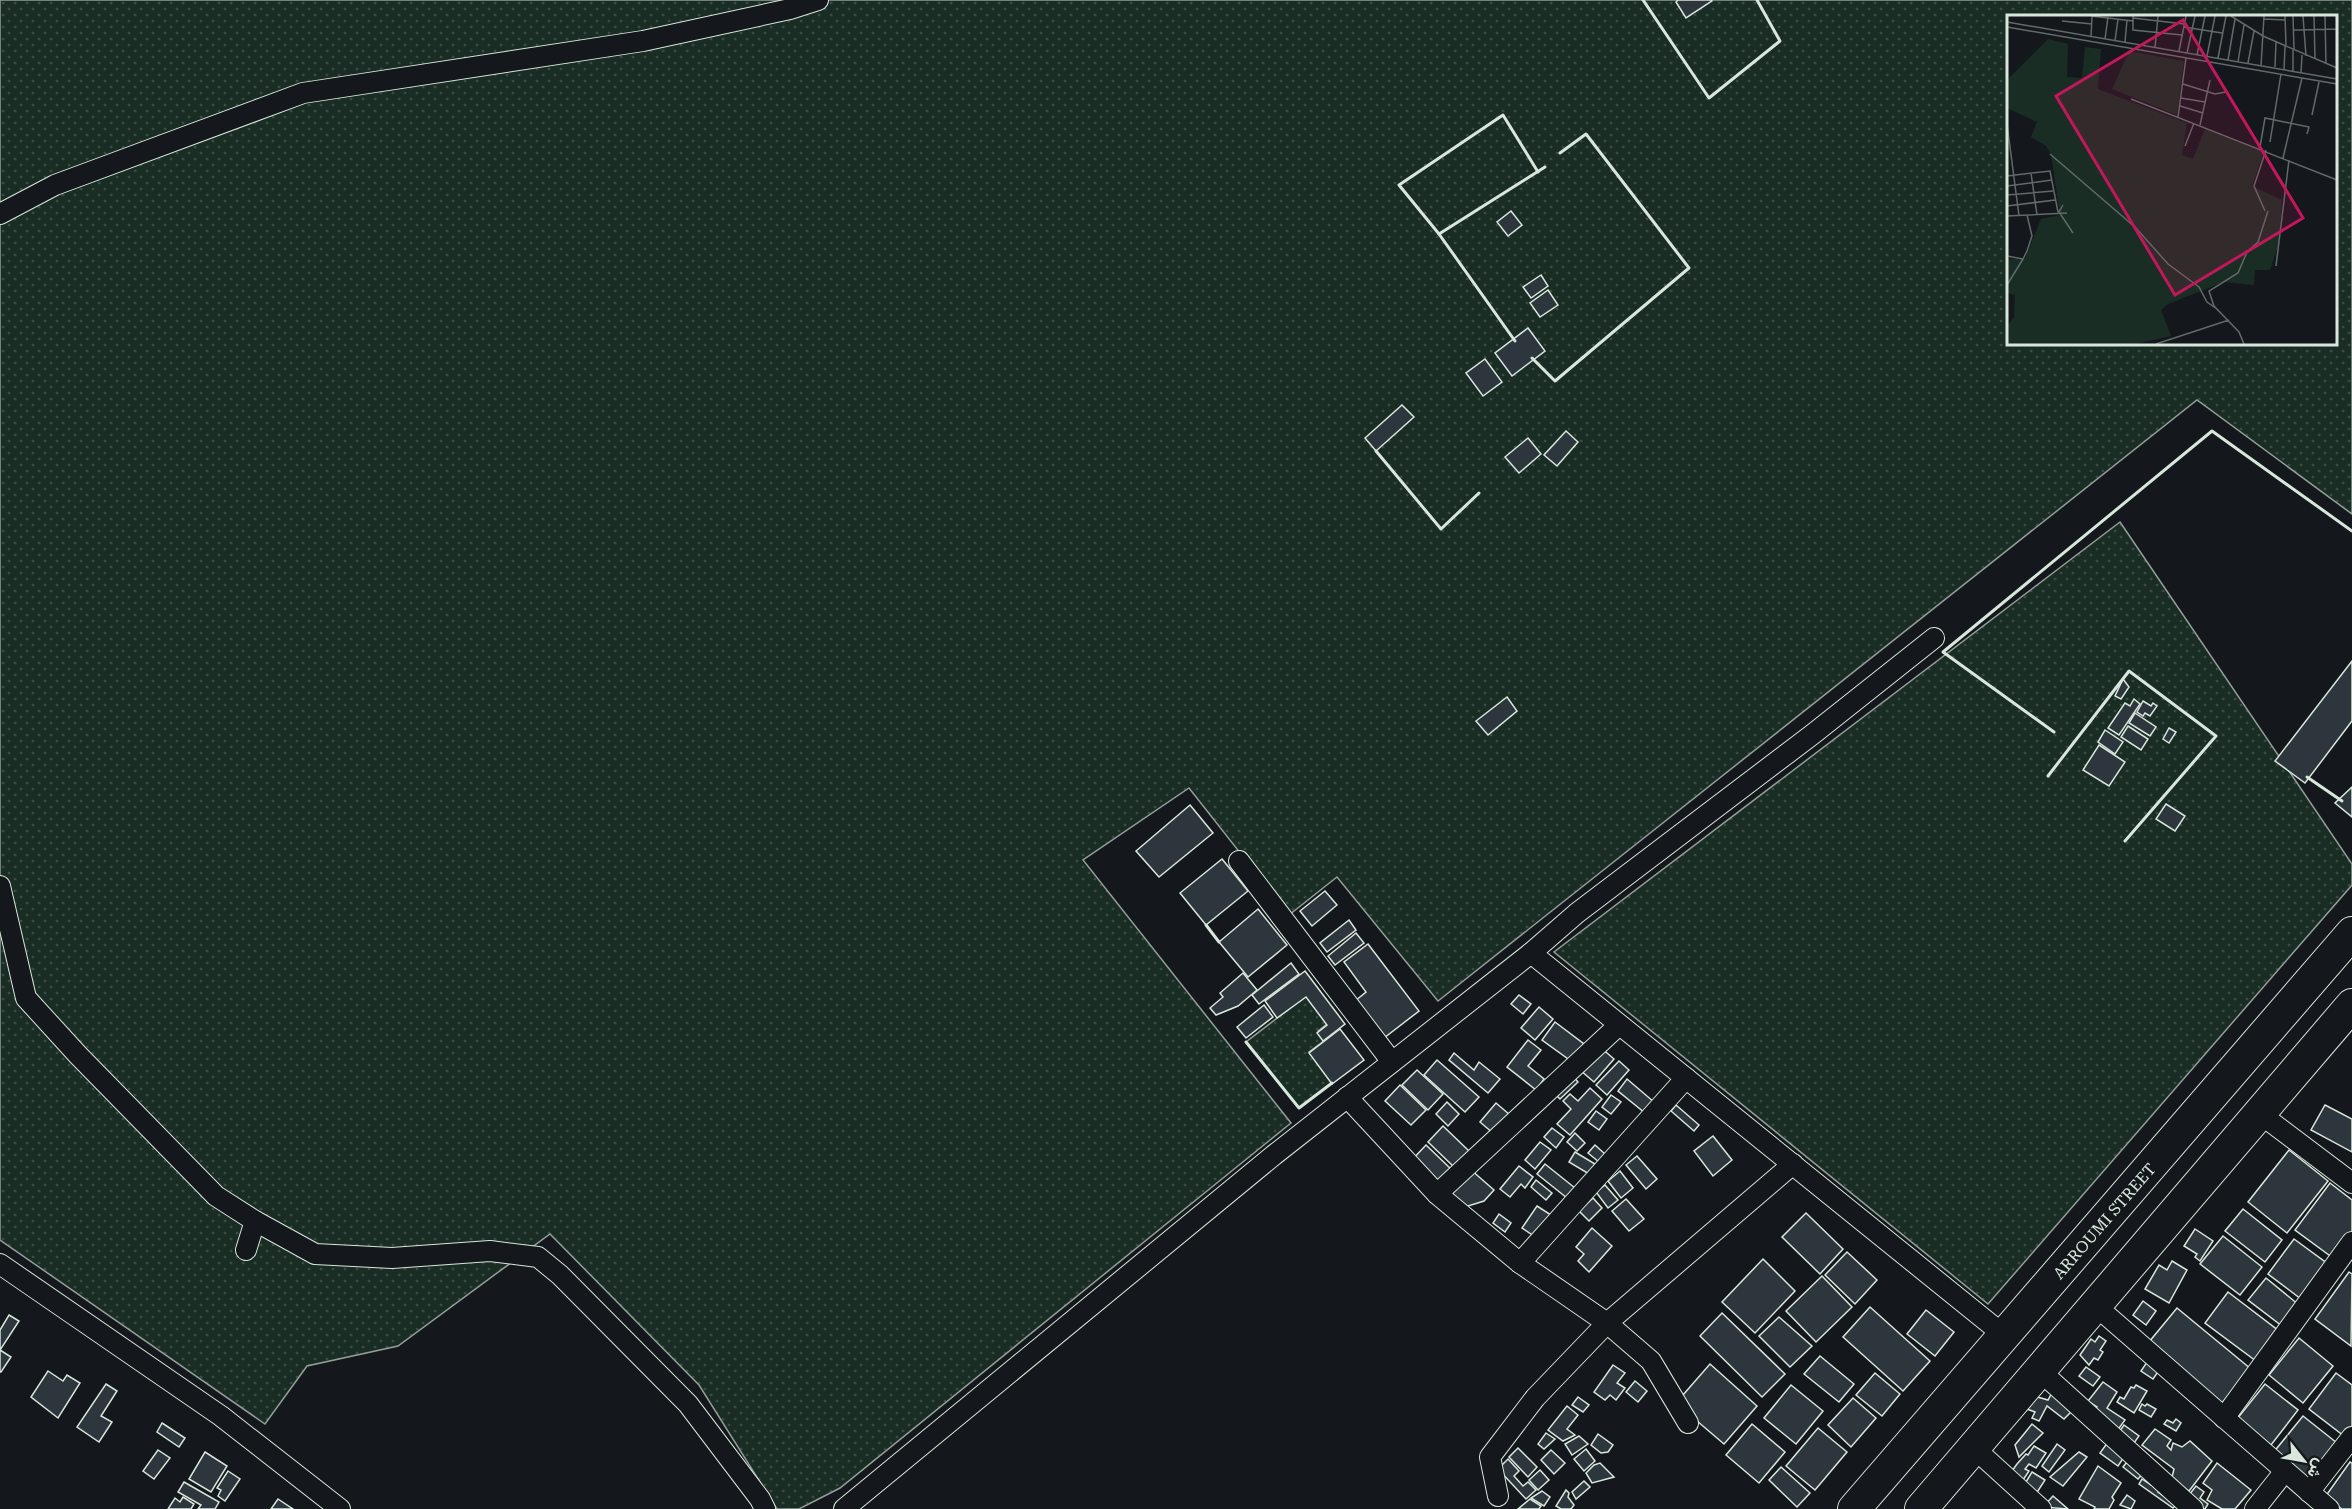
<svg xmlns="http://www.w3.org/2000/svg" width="2352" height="1509" font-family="'Roboto Serif',Vazirmatn,serif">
<defs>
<pattern id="grass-dots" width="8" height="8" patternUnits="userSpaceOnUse" patternTransform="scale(1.5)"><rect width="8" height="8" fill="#1a2d24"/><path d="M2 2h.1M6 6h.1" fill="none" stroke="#3b4b43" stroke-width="1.8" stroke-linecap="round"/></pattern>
</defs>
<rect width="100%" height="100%" fill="#14181c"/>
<g fill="url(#grass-dots)" stroke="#939e99" stroke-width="1.5" fill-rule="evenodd">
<path d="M0 0H2352V514L2197 400 1438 1001 1337 877 1289 915 1189 788 1083 860 1291 1123 840 1488 799 1509H777L699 1385 550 1234 398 1346 307 1366 265 1424 0 1240ZM2008 16H2336V344H2008Z"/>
<path d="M2120 522 2352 864V885L1988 1304 1554 952Z"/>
<path d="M1307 995 1328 1023 1318 1031 1325 1040 1309 1052 1332 1083 1299 1108 1246 1042Z"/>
</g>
<g fill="#2c363c" stroke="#d8e6dc" stroke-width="1.5">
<path d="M1678 0H1711L1712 1 1686 18 1676 2Z"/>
<path d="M1511 211 1522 225 1508 236 1497 222Z"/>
<path d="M1541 275 1548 286 1531 298 1523 287Z"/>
<path d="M1548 290 1558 305 1540 317 1530 303Z"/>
<path d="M1528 328 1545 351 1512 376 1495 353Z"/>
<path d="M1485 359 1502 382 1483 396 1466 373Z"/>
<path d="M1402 405 1414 417 1376 451 1365 438Z"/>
<path d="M1566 431 1578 442 1557 466 1544 455Z"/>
<path d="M1528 438 1541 454 1519 473 1505 457Z"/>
<path d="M2352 661V721L2305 783 2275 761Z"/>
<path d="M2123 679 2129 687 2121 699 2115 696Z"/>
<path d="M1507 697 1517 711 1488 735 1476 721Z"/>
<path d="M2134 699 2140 704 2119 735 2108 728 2125 703 2130 706Z"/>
<path d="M2143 701 2151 706 2153 703 2157 706 2150 716 2145 713 2143 716 2137 712Z"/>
<path d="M2135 713 2156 727 2150 736 2129 723Z"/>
<path d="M2128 726 2148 739 2141 750 2121 737Z"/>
<path d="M2169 728 2176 732 2169 743 2163 739Z"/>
<path d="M2105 730 2123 742 2115 754 2098 742Z"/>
<path d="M2099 745 2125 762 2109 786 2083 770Z"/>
<path d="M2352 787V817L2335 803Z"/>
<path d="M2166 804 2185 816 2175 831 2156 819Z"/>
<path d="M1190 805 1213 833 1159 877 1136 851Z"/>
<path d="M1222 859 1248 891 1206 925 1180 893Z"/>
<path d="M1325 891 1337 905 1312 926 1300 911Z"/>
<path d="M1258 909 1287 945 1248 977 1219 942Z"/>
<path d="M1349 920 1356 930 1327 952 1320 943Z"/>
<path d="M1356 933 1364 943 1335 965 1328 956Z"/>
<path d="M1368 944 1419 1011 1384 1038 1355 1001 1366 992 1344 962Z"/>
<path d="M1291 963 1299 974 1259 1004 1252 995Z"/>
<path d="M1305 971 1345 1024 1323 1041 1317 1033 1327 1025 1306 997 1277 1018 1265 1001Z"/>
<path d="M1243 973 1257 990 1238 1006 1216 1015 1210 1008 1223 997 1220 993Z"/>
<path d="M1519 995 1531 1004 1523 1014 1511 1004Z"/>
<path d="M1264 1005 1273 1017 1246 1038 1237 1027Z"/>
<path d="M1539 1007 1553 1019 1535 1040 1521 1028Z"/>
<path d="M1555 1022 1584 1044 1571 1061 1542 1040Z"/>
<path d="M1340 1029 1364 1060 1332 1084 1309 1053Z"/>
<path d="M1528 1040 1541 1050 1528 1066 1544 1079 1536 1090 1507 1067Z"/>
<path d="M1600 1047 1614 1059 1594 1082 1580 1070Z"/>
<path d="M1454 1053 1474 1070 1479 1062 1500 1079 1488 1093 1449 1060Z"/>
<path d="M1437 1060 1479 1097 1465 1112 1424 1075Z"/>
<path d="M1619 1061 1629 1070 1607 1095 1596 1085Z"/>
<path d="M1417 1070 1443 1094 1428 1110 1402 1085Z"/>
<path d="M1572 1075 1578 1082 1560 1099 1554 1093Z"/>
<path d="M1627 1079 1654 1102 1645 1113 1618 1091Z"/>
<path d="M1400 1085 1426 1110 1411 1125 1385 1101Z"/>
<path d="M1590 1088 1602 1099 1570 1135 1557 1124 1571 1109 1563 1101 1570 1094 1578 1101Z"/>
<path d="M1611 1095 1621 1102 1611 1114 1602 1107Z"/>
<path d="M1447 1102 1459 1114 1448 1126 1436 1114Z"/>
<path d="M1496 1103 1510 1115 1494 1134 1480 1122Z"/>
<path d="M1676 1105 1699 1125 1694 1131 1671 1111Z"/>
<path d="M2325 1105 2352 1119V1152L2311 1130Z"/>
<path d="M1596 1111 1607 1119 1599 1130 1588 1122Z"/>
<path d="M1443 1126 1469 1151 1454 1167 1428 1142Z"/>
<path d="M1552 1128 1564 1137 1556 1148 1544 1137Z"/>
<path d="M1575 1133 1585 1143 1577 1151 1567 1142Z"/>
<path d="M1713 1136 1732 1160 1713 1176 1694 1151Z"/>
<path d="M1540 1142 1551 1150 1535 1169 1525 1160Z"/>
<path d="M1426 1145 1452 1170 1437 1186 1411 1161Z"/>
<path d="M1595 1145 1605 1154 1599 1162 1588 1153Z"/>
<path d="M2289 1150 2328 1181 2287 1233 2248 1202Z"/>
<path d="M1575 1152 1595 1164 1589 1174 1569 1162Z"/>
<path d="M1637 1156 1657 1179 1646 1189 1626 1165Z"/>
<path d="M1545 1164 1575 1188 1567 1198 1537 1174Z"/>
<path d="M1519 1166 1533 1177 1525 1188 1521 1184 1510 1197 1500 1189Z"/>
<path d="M1470 1169 1494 1190 1484 1201 1465 1207 1449 1193Z"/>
<path d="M1620 1171 1633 1188 1621 1198 1608 1181Z"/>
<path d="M1536 1180 1552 1193 1546 1200 1531 1187Z"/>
<path d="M2330 1183 2352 1200V1232L2333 1258 2295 1230Z"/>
<path d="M1605 1185 1618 1200 1608 1208 1596 1192Z"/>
<path d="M1593 1198 1602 1208 1589 1221 1579 1211Z"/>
<path d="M1626 1199 1644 1219 1629 1231 1612 1211Z"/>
<path d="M1537 1206 1551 1215 1537 1238 1522 1228Z"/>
<path d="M2243 1209 2282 1240 2265 1262 2225 1231Z"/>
<path d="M1806 1213 1843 1249 1820 1274 1782 1237Z"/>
<path d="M1499 1214 1511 1223 1505 1232 1493 1223Z"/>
<path d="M1592 1228 1612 1246 1589 1272 1578 1261 1584 1254 1576 1247Z"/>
<path d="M2195 1229 2213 1241 2200 1261 2195 1257 2197 1254 2184 1246Z"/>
<path d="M2223 1236 2262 1267 2240 1295 2200 1264Z"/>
<path d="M2294 1239 2328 1264 2301 1299 2268 1274Z"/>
<path d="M1847 1252 1877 1280 1855 1304 1825 1275Z"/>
<path d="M1763 1259 1795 1291 1755 1333 1722 1302Z"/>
<path d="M2172 1261 2187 1270 2169 1303 2145 1289 2159 1265 2167 1270Z"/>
<path d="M2349 1272 2352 1274 2351 1346 2315 1319Z"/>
<path d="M1822 1276 1852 1307 1816 1342 1786 1311Z"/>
<path d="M2266 1278 2299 1305 2282 1326 2248 1300Z"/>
<path d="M2228 1292 2279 1331 2256 1361 2205 1323Z"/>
<path d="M2143 1301 2156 1311 2146 1325 2133 1315Z"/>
<path d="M1870 1307 1930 1361 1903 1391 1843 1337Z"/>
<path d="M2177 1308 2251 1369 2222 1403 2149 1342Z"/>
<path d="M1926 1310 1954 1332 1935 1356 1907 1334Z"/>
<path d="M1722 1313 1785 1374 1762 1397 1700 1336Z"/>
<path d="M9 1315 19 1321 0 1350 11 1357 1 1372H0V1330Z"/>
<path d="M1779 1317 1812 1346 1790 1367 1759 1336Z"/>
<path d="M2099 1336 2106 1341 2100 1350 2103 1352 2098 1360 2094 1358 2089 1365 2080 1355 2091 1339 2095 1342Z"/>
<path d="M2299 1338 2333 1366 2303 1403 2269 1375Z"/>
<path d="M1820 1356 1854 1384 1839 1402 1804 1374Z"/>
<path d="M2147 1362 2162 1366 2153 1379 2141 1371Z"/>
<path d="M1710 1364 1757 1406 1724 1444 1676 1403Z"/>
<path d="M1613 1365 1625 1373 1617 1383 1625 1388 1616 1400 1610 1395 1605 1400 1594 1392Z"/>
<path d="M2086 1367 2100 1377 2093 1386 2079 1376Z"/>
<path d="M48 1371 63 1381 67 1375 80 1383 58 1418 31 1397Z"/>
<path d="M1875 1373 1900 1394 1882 1416 1856 1395Z"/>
<path d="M2336 1373 2352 1385V1426L2344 1436 2309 1409Z"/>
<path d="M1635 1381 1647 1391 1638 1402 1626 1392Z"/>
<path d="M2103 1382 2117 1392 2107 1408 2125 1420 2117 1431 2092 1413 2097 1407 2088 1401Z"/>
<path d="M106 1384 117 1391 101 1416 112 1422 99 1442 77 1427Z"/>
<path d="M2265 1384 2298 1410 2271 1445 2237 1419Z"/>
<path d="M1791 1385 1823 1411 1796 1444 1764 1418Z"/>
<path d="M2136 1385 2147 1391 2134 1413 2117 1402 2120 1397 2124 1399 2131 1387 2134 1388Z"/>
<path d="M2055 1387 2076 1407 2064 1419 2047 1406 2039 1421 2032 1418 2035 1412 2027 1409 2034 1396 2048 1400Z"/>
<path d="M1578 1397 1589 1405 1583 1412 1572 1405Z"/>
<path d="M1853 1398 1876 1418 1851 1447 1828 1425Z"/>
<path d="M2142 1404 2145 1406 2147 1404 2156 1409 2151 1417 2139 1410Z"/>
<path d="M1567 1406 1578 1415 1567 1429 1575 1435 1563 1441 1548 1430Z"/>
<path d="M2303 1416 2337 1443 2306 1480 2273 1453Z"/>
<path d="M2176 1419 2181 1423 2176 1431 2164 1424 2167 1420 2173 1423Z"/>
<path d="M162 1423 185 1438 179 1447 157 1432Z"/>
<path d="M1752 1424 1785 1452 1759 1483 1726 1455Z"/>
<path d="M2032 1424 2043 1433 2019 1457 2015 1445Z"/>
<path d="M2124 1425 2139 1436 2134 1443 2115 1438Z"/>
<path d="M1818 1428 1847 1452 1815 1490 1786 1466Z"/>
<path d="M2155 1429 2171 1440 2167 1446 2171 1450 2173 1443 2182 1447 2190 1441 2212 1461 2189 1491 2171 1481 2174 1469 2142 1445Z"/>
<path d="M1546 1433 1555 1439 1544 1449 1538 1444Z"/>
<path d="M1598 1434 1613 1445 1608 1452 1601 1453 1591 1445Z"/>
<path d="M1579 1436 1588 1444 1572 1455 1565 1444Z"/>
<path d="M2108 1442 2126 1454 2118 1466 2100 1453Z"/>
<path d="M2057 1444 2065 1450 2049 1472 2042 1466Z"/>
<path d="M2034 1446 2046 1453 2036 1468 2029 1464 2025 1469 2029 1471 2019 1486 2007 1478 2017 1464 2026 1454 2028 1455Z"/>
<path d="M1518 1448 1537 1467 1528 1477 1509 1457Z"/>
<path d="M1586 1449 1595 1461 1584 1471 1574 1459Z"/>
<path d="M158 1450 170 1458 154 1479 143 1471Z"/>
<path d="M1551 1450 1565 1463 1554 1474 1541 1460Z"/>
<path d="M205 1452 227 1466 211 1492 189 1479Z"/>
<path d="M2079 1452 2087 1457 2063 1486 2050 1477Z"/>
<path d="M2130 1458 2146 1470 2138 1479 2123 1467Z"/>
<path d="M1508 1459 1519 1471 1514 1476 1523 1486 1528 1482 1536 1490 1526 1499 1498 1469Z"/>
<path d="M2350 1462 2352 1463V1509H2342L2325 1497Z"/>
<path d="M1600 1463 1614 1477 1592 1483 1586 1473 1594 1465Z"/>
<path d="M2217 1463 2251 1490 2235 1509H2222L2207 1500 2212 1490 2203 1483Z"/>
<path d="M2098 1466 2121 1483 2112 1497 2114 1500 2109 1509H2094L2095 1507 2079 1499Z"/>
<path d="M1781 1467 1810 1493 1797 1507 1769 1480Z"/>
<path d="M1540 1470 1549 1480 1538 1490 1529 1480Z"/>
<path d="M228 1471 240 1479 225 1501 218 1496 221 1490 217 1488Z"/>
<path d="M2032 1472 2045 1480 2034 1497 2021 1490Z"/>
<path d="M2142 1479 2151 1485 2154 1481 2162 1487 2158 1492 2176 1505 2173 1508 2139 1484Z"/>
<path d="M1584 1481 1590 1487 1576 1499 1572 1492Z"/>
<path d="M184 1482 219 1502 215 1509H198L201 1505 178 1492Z"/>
<path d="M2196 1486 2204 1492 2200 1498 2208 1504 2205 1509H2197L2185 1500Z"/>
<path d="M1566 1490 1569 1493 1568 1497 1574 1505 1571 1509H1561L1556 1506Z"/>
<path d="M1542 1491 1550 1497 1544 1506 1531 1498Z"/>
<path d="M2127 1495 2135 1501 2131 1509 2120 1505Z"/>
<path d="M2053 1496 2068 1509 2043 1507Z"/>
<path d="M183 1497 194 1504 191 1509H168L175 1498 180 1502Z"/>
<path d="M278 1499 293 1509H271Z"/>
<path d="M1530 1499 1541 1506 1539 1509H1518Z"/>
</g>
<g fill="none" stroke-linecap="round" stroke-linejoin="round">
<g stroke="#d8e6dc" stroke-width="22">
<g id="minor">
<path d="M0 214 55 185 303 93 643 41 790 9 818 0"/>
<path d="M1239 861 1392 1062"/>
<path d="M0 886 26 998 78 1055 216 1196 255 1221 246 1250"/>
<path d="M1531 953 2005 1336"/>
<path d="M1347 1097 1437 1194 1520 1263 1607 1323 1651 1361 1688 1423"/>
<path d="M2259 1113 2352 1183"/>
<path d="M1437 1194 1619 1025"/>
<path d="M255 1221 315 1254 392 1258 490 1251 538 1257 560 1275 688 1404 760 1499 765 1509"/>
<path d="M1520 1263 1686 1078"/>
<path d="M0 1264 221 1416 340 1509"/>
<path d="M2096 1306 2329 1509"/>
<path d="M2040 1371 2193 1509"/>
<path d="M2224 1418 2352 1242"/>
<path d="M1974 1448 2041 1509"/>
<path d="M2309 1492 2352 1437"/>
<path d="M1498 1496 1490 1457 1535 1398 1607 1323 1793 1164"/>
<path d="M844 1509 1274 1155 1531 953 1577 913 1813 734 1934 638"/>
<path d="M2255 1509 2285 1471"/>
</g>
</g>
<g stroke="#d8e6dc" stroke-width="34">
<g id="primary">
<path d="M1854 1509 2352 933"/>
<path d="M1921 1509 2352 1005"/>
</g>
</g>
<use href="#minor" stroke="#14181c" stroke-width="20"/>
<use href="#primary" stroke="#14181c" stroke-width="32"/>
<g stroke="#d8e6dc" stroke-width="3">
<path d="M1643 0 1709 98 1780 41 1757 0"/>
<path d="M1439 234 1399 185 1503 115 1538 172"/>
<path d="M1515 341 1439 234 1545 167"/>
<path d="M1532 358 1555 381 1689 268 1586 134 1560 153"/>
<path d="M1376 451 1441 529 1479 493"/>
<path d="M2054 732 1943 652 2212 431 2352 531"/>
<path d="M2048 776 2129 671 2216 736 2125 841"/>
<path d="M2307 777 2342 801"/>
<path d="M1206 925 1219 942"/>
<path d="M1246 1042 1299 1108 1332 1083"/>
</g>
</g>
<g text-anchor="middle" stroke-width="4.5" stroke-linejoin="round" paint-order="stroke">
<g font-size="16" fill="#d8e6dc" stroke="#14181c">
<text transform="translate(2104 1221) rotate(-49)" y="6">ARROUMI STREET</text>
</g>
</g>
<g transform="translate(2007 15)">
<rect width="330" height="330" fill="#14181c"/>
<path d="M41 24 61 29 60 62 75 63 78 32 94 34 91 74 180 108 175 140 186 144 198 114 257 137 245 171 275 185 272 228 263 255H248L247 270 217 267 161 289 154 295 164 321 128 329H0V310L7 303 8 280 0 278V244H18L34 204 53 200 44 139 39 131 24 122 30 107 0 93V65ZM122 36 177 46 170 100 105 74Z" fill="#1a2d24"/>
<path fill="none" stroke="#626a69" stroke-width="1.5" d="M84 1 126 6M126 1V15L175 20M224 1 256 21 330 53M278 1 279 30M286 1 287 35M296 1 299 41M307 1 308 44M318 1 319 49M330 1V34M126 3 177 9M257 4 278 5M55 6 85 9M0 7 330 64M0 12 330 69M177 12 215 18M286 15 330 14M84 22 85 1M98 24 101 2M108 26 111 4M118 27 120 5M148 33 151 1M172 36 179 1M180 38 188 1M190 40 198 1M200 41 208 1M211 43 219 1M221 45 228 4M231 47 237 10M241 48 247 16M254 51 257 1M268 52 269 27M277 55 278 31M286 56V35M294 58 295 40M176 69 208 79 219 77M174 83 198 87M124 84 330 165M173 91 196 98M305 100 312 67M171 102 179 43M0 109 12 201M193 110 203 65M263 127 274 59M178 131 187 108M253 132 258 103 302 112 300 119M43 139 129 213 161 249 192 272 200 287 210 294M276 143 295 63M24 158 30 200M0 161 43 156 51 197M0 171 45 165M0 180 46 176M56 190 52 197 66 218M0 191 48 185M258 196 247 171 259 135M0 201 60 198M0 241 16 244 20 236 25 221 20 200M269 251 282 145M0 270 16 244M149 329 222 305M237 329 232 317 207 291 202 276 231 258 240 237 251 227 261 196"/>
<path fill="#c2185b" fill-opacity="0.15" stroke="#c2185b" stroke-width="3" d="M176 5 296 203 168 280 49 81Z"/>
<rect width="330" height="330" fill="none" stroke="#d8e6dc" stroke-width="3"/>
</g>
<g transform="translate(2304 1461) rotate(121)" stroke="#14181c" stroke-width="4.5" paint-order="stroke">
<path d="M0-4.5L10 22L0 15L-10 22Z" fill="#d8e6dc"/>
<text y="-9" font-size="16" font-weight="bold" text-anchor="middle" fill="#d8e6dc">ش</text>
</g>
</svg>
